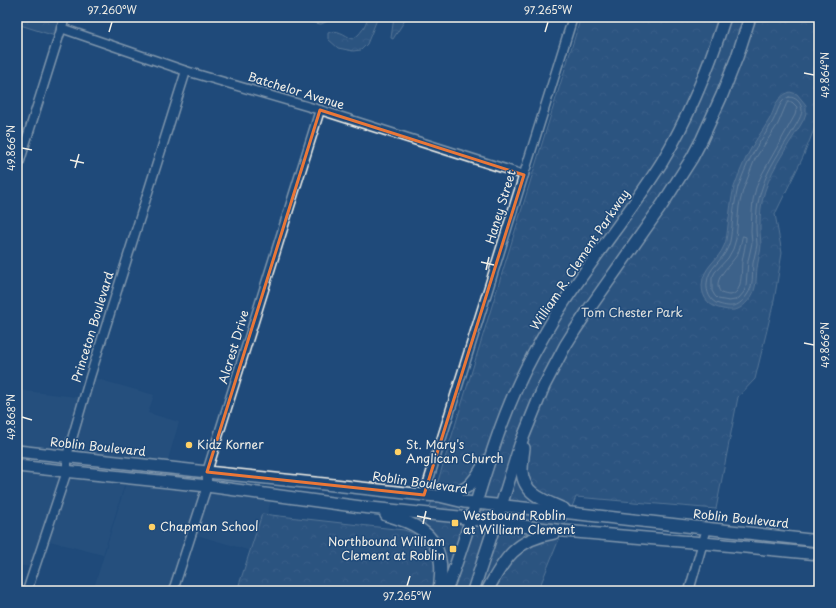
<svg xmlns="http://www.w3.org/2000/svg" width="836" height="608" font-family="'Playpen Sans',sans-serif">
<defs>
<pattern id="forest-crowns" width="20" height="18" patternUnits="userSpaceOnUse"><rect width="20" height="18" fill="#3a5f88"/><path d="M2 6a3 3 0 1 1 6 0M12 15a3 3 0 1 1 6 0" fill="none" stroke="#577699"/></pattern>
</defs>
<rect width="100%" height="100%" fill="#1f4a7a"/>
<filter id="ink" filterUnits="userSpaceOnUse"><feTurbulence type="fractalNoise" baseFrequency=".025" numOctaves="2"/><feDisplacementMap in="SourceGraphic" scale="8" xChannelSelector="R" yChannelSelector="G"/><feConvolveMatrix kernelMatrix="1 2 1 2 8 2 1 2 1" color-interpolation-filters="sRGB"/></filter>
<g filter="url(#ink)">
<g fill="#2d5581">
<path d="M90 377 154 395 148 413 179 422 167 463 17 448V390L84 398Z"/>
<path d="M17 468 63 474 32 567 17 565Z"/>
<path d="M67 473 126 479 103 555 46 540Z"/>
<path d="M127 480 205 488 172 591H93Z"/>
<path d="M208 489 272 497 263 529 255 551 248 550 193 534Z"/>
</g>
<g fill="url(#forest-crowns)" stroke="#97a8b8">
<path d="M17 17H56L61 19 55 36 17 24Z"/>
<path d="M304 17H331L330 19 326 22 321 24 309 22Z"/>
<path d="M368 17H378L367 44 361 50 353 51 338 48 328 39V33C336 28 345 35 352 39 361 35 365 26 368 17Z"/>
<path d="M394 17H407L393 39 391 38Z"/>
<path d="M581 17H819V117L803 157 775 214 782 253 774 301 755 379 738 397 716 509 576 497 538 591H237L262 514 404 530 421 536Z"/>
</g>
<path fill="#627e9d" stroke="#9cacbb" d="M790 92 797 94 806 105V113L804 119 800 126C786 149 767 175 762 202 760 211 760 222 760 232 760 236 761 240 761 244 761 252 758 260 757 268 756 277 757 288 751 297 748 301 743 307 738 309 733 311 728 310 723 309 710 307 702 299 702 285 703 266 718 261 724 246 727 240 727 232 728 225 730 212 731 199 734 187 738 176 742 166 747 156 753 143 762 132 769 120 776 108 774 98 790 92Z"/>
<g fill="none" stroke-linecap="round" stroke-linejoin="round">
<g stroke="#bac3ca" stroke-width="1">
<path d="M789 97C796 97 802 103 802 111 801 118 795 126 792 132 781 150 768 168 762 188 757 202 756 216 756 230 756 235 757 240 757 245 756 251 754 257 753 263 752 273 754 286 747 295 739 307 732 308 719 304 710 302 706 291 707 283 708 267 723 261 728 247 731 241 731 233 732 226 733 213 735 200 738 187 742 177 746 166 751 157 757 144 767 133 773 121 778 112 779 100 789 97Z"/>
<path d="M788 102H792L797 107 795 115 761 176 756 188 753 200 752 212 751 231 752 243 748 261 746 286 744 292 739 298 735 300 729 301 718 299 715 296 712 291V278L715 272 728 258 733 249 736 239 739 206 743 190 755 159 778 124 786 105Z"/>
<path d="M743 236 746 237C746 246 743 254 742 262 741 271 743 294 730 295 727 295 724 294 721 293 710 279 732 265 738 253 740 248 741 243 742 238Z"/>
</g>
<g stroke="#f4f1e8" stroke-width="11">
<g id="minor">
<path d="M61 28 186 71 320 110 524 175"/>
<path d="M17 170 65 17"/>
<path d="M424 495 573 17"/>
<path d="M27 591 67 471V456L90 377 186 71"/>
<path d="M173 591 207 486V472L320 110"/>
<path d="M689 591 707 528"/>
</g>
</g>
<g stroke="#f4f1e8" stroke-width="14">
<g id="secondary">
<path d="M524 448C523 456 522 463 522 471 523 494 545 501 564 509"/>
<path d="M17 451 207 472 334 485 424 495 439 496 464 502 476 503 571 513 819 541"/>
<path d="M17 466 207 486 361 507 459 517 505 524 564 531 703 543 819 554"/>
<path d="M443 495C466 491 471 487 483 466"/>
<path d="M386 515C411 522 435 531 440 560 442 570 440 581 439 591"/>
<path d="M446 591C477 513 492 429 533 355 543 337 553 319 564 302 595 255 632 210 662 162 689 117 709 67 725 17"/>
<path d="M473 591 501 506 520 445 544 386 565 346 575 330 589 309 662 205 692 158 702 139 722 95 737 57 750 17"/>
<path d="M487 591C504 559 516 539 554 533"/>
</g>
</g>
<use href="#minor" stroke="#1f4a7a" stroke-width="8"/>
<use href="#secondary" stroke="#1f4a7a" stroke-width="11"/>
</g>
</g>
<path d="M0 0H836V608H0ZM320 110 524 175 424 495 207 472Z" fill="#1f4a7a" fill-opacity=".55" fill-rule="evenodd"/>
<path fill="none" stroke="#ea7738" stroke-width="3" stroke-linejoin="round" d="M320 110 524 175 424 495 207 472Z"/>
<path fill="none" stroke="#f4f1e8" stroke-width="1.5" d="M109 32 112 22M545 32 548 22M804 73 814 75M22 148 32 150M70 160 84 163M75 168 79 154M481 262 494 265M486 270 489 257M804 343 814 345M22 417 32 420M417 516 431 519M423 524 426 511M407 586 410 576"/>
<g fill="#ffd166" stroke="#1f4a7a" stroke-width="1.5">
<circle cx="189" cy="445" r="4"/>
<circle cx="398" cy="452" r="4"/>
<rect x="451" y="519" width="8" height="8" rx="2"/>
<circle cx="152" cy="527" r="4"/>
<rect x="449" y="545" width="8" height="8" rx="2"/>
</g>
<g text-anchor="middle" stroke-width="3" stroke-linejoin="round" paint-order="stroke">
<g font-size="12" fill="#f4f1e8" stroke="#1f4a7a">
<text transform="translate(296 91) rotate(17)" y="4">Batchelor Avenue</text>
<text transform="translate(501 207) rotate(-73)" y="4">Haney Street</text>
<text transform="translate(580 260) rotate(-56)" y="4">William R. Clement Parkway</text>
<text transform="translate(93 327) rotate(-73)" y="4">Princeton Boulevard</text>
<text transform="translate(234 347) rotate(-73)" y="4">Alcrest Drive</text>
<text transform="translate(98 447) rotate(6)" y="4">Roblin Boulevard</text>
<text transform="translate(420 483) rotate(8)" y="4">Roblin Boulevard</text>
<text transform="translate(741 519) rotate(6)" y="4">Roblin Boulevard</text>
</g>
<g font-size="12" fill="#e1e2de" stroke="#1f4a7a">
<text x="632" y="317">Tom Chester Park</text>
</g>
<g font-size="12" fill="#f4f1e8" stroke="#1f4a7a" text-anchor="start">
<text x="197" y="449">Kidz Korner</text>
<text x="406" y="449">St. Mary's<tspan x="406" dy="14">Anglican Church</tspan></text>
<text x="463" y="520">Westbound Roblin<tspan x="463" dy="14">at William Clement</tspan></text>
<text x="160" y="531">Chapman School</text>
<text x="445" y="546" text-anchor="end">Northbound William<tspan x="445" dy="14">Clement at Roblin</tspan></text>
</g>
</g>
<rect width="836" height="608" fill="none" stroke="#1f4a7a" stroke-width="44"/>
<rect x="22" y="22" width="792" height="564" fill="none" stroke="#f4f1e8" stroke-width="1.5"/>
<g font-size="10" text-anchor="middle" fill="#f4f1e8">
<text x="112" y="14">97.260°W</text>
<text x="548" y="14">97.265°W</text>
<text transform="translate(825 75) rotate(-90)" y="4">49.864°N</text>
<text transform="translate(11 148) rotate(-90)" y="4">49.866°N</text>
<text transform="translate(825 345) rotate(-90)" y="4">49.866°N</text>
<text transform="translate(11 417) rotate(-90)" y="4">49.868°N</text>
<text x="407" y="600">97.265°W</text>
</g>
</svg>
